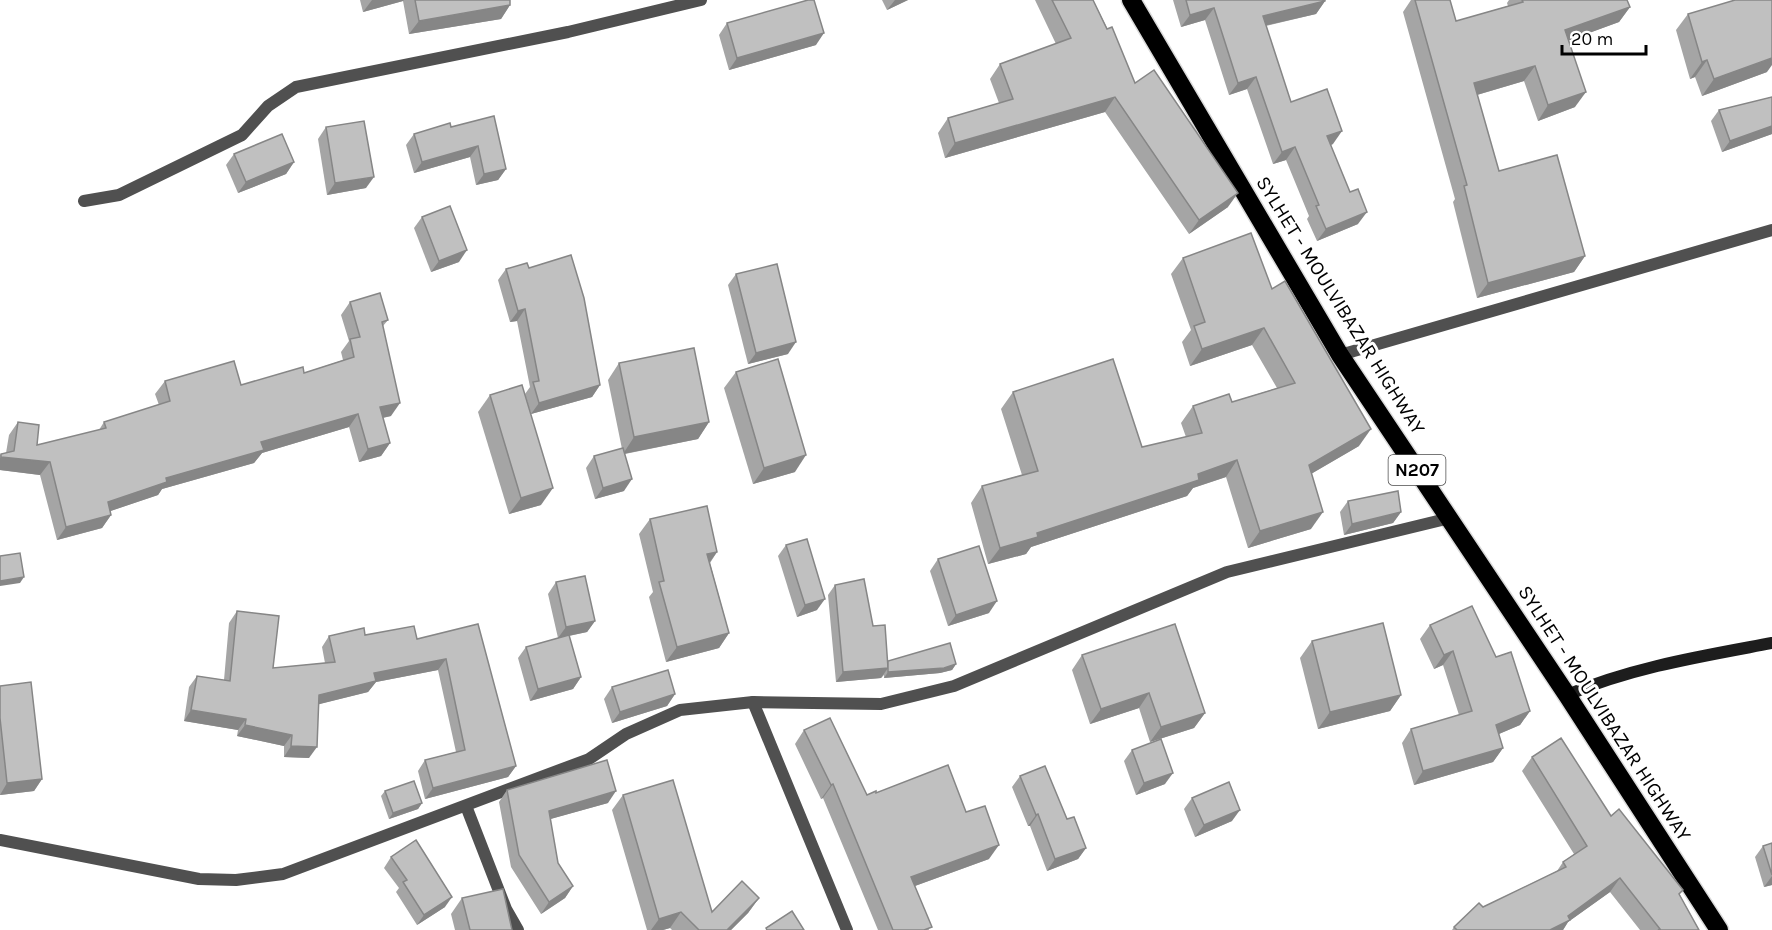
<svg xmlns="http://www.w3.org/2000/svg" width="1772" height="930" font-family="Karla,sans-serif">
<rect width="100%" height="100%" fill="#fff"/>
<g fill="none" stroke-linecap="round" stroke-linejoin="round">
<g stroke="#dbdbdb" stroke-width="21">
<path id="highway" d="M1131 0 1340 355 1567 695 1719 930"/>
</g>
<g stroke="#505050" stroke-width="12">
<path d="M84 201 119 195 242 135 268 106 296 87 568 32 701 0"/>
<path d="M1340 355 1772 230"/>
<path d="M753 702 847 930"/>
<path d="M466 806 506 909 518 930"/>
<path d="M0 840 199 879 236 880 283 874 589 759 626 734 680 710 753 702 881 704 954 686 1227 572 1450 518"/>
</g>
<path stroke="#1d1d1d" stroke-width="12" d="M1567 695C1633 667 1703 656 1772 643"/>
<use href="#highway" stroke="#000" stroke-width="18"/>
</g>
<g fill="#a5a5a5">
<path d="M360 0H510V5L501 19 409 34 403 1 363 12Z"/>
<path d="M882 0H908L887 10Z"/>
<path d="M1035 0H1093L1135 83 1228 207 1189 234 1105 112 945 158 938 133 948 118 999 103 990 79 1000 64 1056 44Z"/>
<path d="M1173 0H1325V1L1316 14 1266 26 1291 102 1333 144 1331 145 1358 224 1317 241 1307 219 1309 216 1286 160 1273 164 1247 89 1229 95 1205 20 1181 27Z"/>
<path d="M1411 0H1450L1456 21 1508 6 1507 3 1509 0H1627L1630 7 1619 22 1569 40 1575 107 1538 121 1524 81 1477 95 1499 171 1585 256 1574 272 1477 298 1453 202 1455 199 1403 12Z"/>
<path d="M1688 14 1767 72 1702 96 1695 77 1690 79 1676 30Z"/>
<path d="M727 23 816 45 729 70 719 35Z"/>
<path d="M1772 97V134L1722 152 1711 121 1719 110Z"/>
<path d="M494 116 506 169 498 180 476 185 470 157 414 173 406 145 414 134 451 127Z"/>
<path d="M326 127 366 188 327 195 318 139Z"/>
<path d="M234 154 294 162 286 174 238 193 226 165Z"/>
<path d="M422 217 459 262 431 272 414 228Z"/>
<path d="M1183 258 1272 289 1359 446 1311 474V529L1248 548 1226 477 1193 488 1187 496 1031 547 1026 554 988 564 971 503 982 486 1022 475 1001 409 1013 392 1142 447 1186 437 1181 423 1193 406 1232 402 1277 388 1252 345 1190 366 1182 342 1191 330 1171 274Z"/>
<path d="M529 268 600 385 592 397 531 414 525 394 530 387 517 321 510 322 498 280 506 269Z"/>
<path d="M736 274 788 354 748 364 728 285Z"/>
<path d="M350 302 388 320 383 326 391 416 383 418 390 443 381 456 359 462 349 427 262 453 254 463 162 489 158 495 110 511 111 515 102 528 57 540 40 475 0 470V455L1 454 6 453 9 435 18 422 37 445 99 430 104 422 159 405 155 394 165 381 241 385 304 373 343 360 341 352 349 341 341 315Z"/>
<path d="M619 363 709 422 698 439 625 454 624 491 595 499 586 468 594 456 622 449 608 380Z"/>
<path d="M736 372 795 472 753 484 724 388Z"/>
<path d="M490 395 541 505 509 514 478 412Z"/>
<path d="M1348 501 1401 512 1393 523 1344 535 1340 512Z"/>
<path d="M650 519 717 552 710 563 729 633 719 648 666 662 649 597 653 592 639 534Z"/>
<path d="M786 545 817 610 797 617 778 556Z"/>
<path d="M938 559 989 613 948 626 930 571Z"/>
<path d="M556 582 595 621 587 632 569 636 581 677 573 689 530 701 518 658 526 647 558 638 548 594Z"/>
<path d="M835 585 873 626 888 661 956 664 952 670 940 673 884 678V675L881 678 836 682 828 595Z"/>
<path d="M237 611 273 668 325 663 322 647 329 636 365 635 417 639 478 624 516 766 508 777 425 799 418 771 425 760 456 752 438 670 376 682 368 692 319 704 309 758 284 757V746L237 736 238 730 184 721 189 687 197 676 224 680 229 623Z"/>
<path d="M1430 625 1496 657 1530 711 1520 725 1499 734 1503 748 1493 762 1414 785 1402 743 1411 729 1459 715 1443 665 1434 669 1420 639Z"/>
<path d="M1312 641 1401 695 1390 711 1318 729 1300 658Z"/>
<path d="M1082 655 1205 713 1194 728 1150 742 1139 708 1090 724 1072 670Z"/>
<path d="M0 686 42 779 34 791 0 795Z"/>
<path d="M612 687 675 694 667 706 612 723 604 699Z"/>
<path d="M804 730 867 795 876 793 966 812 989 859 915 886 929 930H878L823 798 821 799 795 744Z"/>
<path d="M1132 750 1165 784 1136 795 1124 761Z"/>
<path d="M1532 757 1611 816 1680 895 1699 930H1640L1610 892 1568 922 1563 930H1452L1454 927 1483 907 1557 871 1563 862 1574 854 1522 771Z"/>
<path d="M1020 776 1067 819 1086 848 1078 859 1047 871 1030 826H1028L1012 787Z"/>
<path d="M507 790 608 803 550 819 558 863 573 886 565 898 541 914 511 867 499 802Z"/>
<path d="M385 791 422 803 418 809 389 819 381 796Z"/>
<path d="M623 795 712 912 759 898 748 913 731 930H672L670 928 663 930H647L612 810Z"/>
<path d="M1192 798 1232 821 1195 837 1184 809Z"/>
<path d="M1772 843V885L1764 887 1755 857 1763 846Z"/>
<path d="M391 857 445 907 417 925 396 892 399 888 384 868Z"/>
<path d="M462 898 512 930H455L451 914Z"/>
</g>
<g fill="#868686">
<path d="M372 0H404L403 1 363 12Z"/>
<path d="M895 0H908L887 10Z"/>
<path d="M1325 1 1316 14 1254 28 1263 16Z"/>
<path d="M510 5 501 19 409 34 419 21Z"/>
<path d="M1630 7 1619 22 1554 46 1565 30Z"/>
<path d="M1214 8 1205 20 1181 27 1190 15Z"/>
<path d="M824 33 816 45 729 70 737 58Z"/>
<path d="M1772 58V65L1767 72 1702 96 1714 79Z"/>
<path d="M1707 60 1695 77 1690 79 1702 62Z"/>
<path d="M1535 66 1524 81 1463 99 1474 83Z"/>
<path d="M1256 77 1247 89 1229 95 1238 83Z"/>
<path d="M1586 92 1575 107 1538 121 1548 105Z"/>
<path d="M1115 97 1105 112 945 158 955 143Z"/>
<path d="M1772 126V134L1722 152 1730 141Z"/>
<path d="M1342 131 1333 144 1319 149 1327 136Z"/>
<path d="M478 146 470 157 414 173 422 162Z"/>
<path d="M1295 147 1286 160 1273 164 1282 152Z"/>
<path d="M294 162 286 174 238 193 246 182Z"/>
<path d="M506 169 498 180 476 185 484 174Z"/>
<path d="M374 177 366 188 327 195 335 183Z"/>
<path d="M1238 193 1228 207 1189 234 1199 220Z"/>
<path d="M1367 212 1358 224 1317 241 1326 229Z"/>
<path d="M467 250 459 262 431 272 439 261Z"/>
<path d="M1585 256 1574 272 1477 298 1488 283Z"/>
<path d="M525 309 517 321 510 322 518 311Z"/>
<path d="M1264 328 1252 345 1190 366 1202 349Z"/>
<path d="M796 342 788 354 748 364 756 353Z"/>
<path d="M600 385 592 397 531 414 539 403Z"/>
<path d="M400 403 391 416 371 420 380 407Z"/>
<path d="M358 414 349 427 262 453 254 463 162 489 158 495 99 515 108 502 166 478 261 442Z"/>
<path d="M709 422 698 439 623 454 634 437Z"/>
<path d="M1371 429 1359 446 1297 482 1309 465Z"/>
<path d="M390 443 381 456 359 462 368 449Z"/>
<path d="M806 455 795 472 753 484 764 468Z"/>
<path d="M1 457 50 462 40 475 0 470V458Z"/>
<path d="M1237 460 1226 477 1193 488 1187 496 1031 547 1026 554 988 564 1000 548 1037 533 1198 474Z"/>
<path d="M632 479 624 491 595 499 603 488Z"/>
<path d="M553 488 541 505 509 514 521 498Z"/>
<path d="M1323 512 1311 529 1248 548 1260 531Z"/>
<path d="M1401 512 1393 523 1344 535 1352 524Z"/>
<path d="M111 515 102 528 57 540 66 527Z"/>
<path d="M717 552 707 566V554Z"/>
<path d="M24 577 20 583 0 586V581Z"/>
<path d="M825 599 817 610 797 617 805 605Z"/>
<path d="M997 601 989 613 948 626 956 615Z"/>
<path d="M595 621 587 632 558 638 566 627Z"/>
<path d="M729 633 719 648 666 662 677 647Z"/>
<path d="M1453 651 1443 665 1434 669 1444 655Z"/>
<path d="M446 659 438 670 376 682 368 692 312 706 319 695 374 673Z"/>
<path d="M956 664 952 670 940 673 884 678 888 672Z"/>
<path d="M888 668 881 678 836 682 843 672Z"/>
<path d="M581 677 573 689 530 701 538 689Z"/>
<path d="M1149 693 1139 708 1090 724 1101 709Z"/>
<path d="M675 694 667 706 612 723 620 712Z"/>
<path d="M1401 695 1390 711 1318 729 1330 712Z"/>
<path d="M191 710 246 719 238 730 184 721Z"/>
<path d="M1530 711 1520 725 1487 739 1496 725Z"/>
<path d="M1205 713 1194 728 1150 742 1161 727Z"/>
<path d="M245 725 292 735 284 746 237 736Z"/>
<path d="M291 746 317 747 309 758 284 757Z"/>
<path d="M1503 748 1493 762 1414 785 1423 771Z"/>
<path d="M516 766 508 777 425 799 433 788Z"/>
<path d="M1173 773 1165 784 1136 795 1144 783Z"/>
<path d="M42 779 34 791 0 795 7 783Z"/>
<path d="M833 784 823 798 821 799 831 785Z"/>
<path d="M616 791 608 803 540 822 549 811Z"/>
<path d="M422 803 418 809 389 819 393 813Z"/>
<path d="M1240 810 1232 821 1195 837 1204 825Z"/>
<path d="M1038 814 1030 826H1028L1036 815Z"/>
<path d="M999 845 989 859 901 891 911 877Z"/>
<path d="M1086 848 1078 859 1047 871 1055 859Z"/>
<path d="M1772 876V885L1764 887Z"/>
<path d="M1620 878 1610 892 1568 922 1563 930H1550L1568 916Z"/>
<path d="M573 886 565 898 541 914 549 902Z"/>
<path d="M452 897 445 907 417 925 424 915Z"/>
<path d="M759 898 748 913 731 930H727Z"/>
<path d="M681 912 670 928 663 930H651L659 919Z"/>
</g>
<g fill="#c0c0c0" stroke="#868686" stroke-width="1.5">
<path d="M415 0H510V5L419 21Z"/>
<path d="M808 0H814L824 33 737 58 727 23Z"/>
<path d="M1052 0H1093L1107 29 1112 27 1135 83 1154 70 1238 193 1199 220 1115 97 955 143 948 118 1013 99 1000 64 1071 38Z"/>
<path d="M1186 0H1325V1L1263 16 1291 102 1327 89 1342 131 1327 136 1350 192 1358 189 1367 212 1326 229 1316 206 1319 205 1295 147 1282 152 1256 77 1238 83 1214 8 1190 15Z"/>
<path d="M1415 0H1450L1456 21 1523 2 1522 0H1627L1630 7 1565 30 1586 92 1548 105 1535 66 1474 83 1499 171 1557 155 1585 256 1488 283 1464 186 1467 185Z"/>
<path d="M1735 0H1772V58L1714 79 1707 60 1702 62 1688 14Z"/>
<path d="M1772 97V126L1730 141 1719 110Z"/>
<path d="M494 116 506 169 484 174 478 146 422 162 414 134 450 123 451 127Z"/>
<path d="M364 121 374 177 335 183 326 127Z"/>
<path d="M282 134 294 162 246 182 234 154Z"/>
<path d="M450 206 467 250 439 261 422 217Z"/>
<path d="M1251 233 1272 289 1285 281 1371 429 1309 465 1323 512 1260 531 1237 460 1198 474 1199 480 1037 533 1038 537 1000 548 982 486 1038 471 1013 392 1113 359 1142 447 1202 433 1193 406 1229 394 1232 402 1295 383 1264 328 1202 349 1194 326 1205 322 1183 258Z"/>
<path d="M571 255 584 298 600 385 539 403 533 382 539 381 525 309 518 311 506 269 527 263 529 268Z"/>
<path d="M777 264 796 342 756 353 736 274Z"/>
<path d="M380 293 388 320 382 322 400 403 380 407 390 443 368 449 358 414 261 442 264 450 166 478 167 482 108 502 111 515 66 527 50 462 1 457V454L14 451 18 422 39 425 37 445 106 428 104 422 170 401 165 381 234 361 241 385 303 367 304 373 354 357 350 339 360 337 350 302Z"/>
<path d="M694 348 709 422 634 437 619 363Z"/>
<path d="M778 359 806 455 764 468 736 372Z"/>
<path d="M522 385 553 488 521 498 490 395Z"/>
<path d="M623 448 632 479 603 488 594 456Z"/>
<path d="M1398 491 1401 512 1352 524 1348 501Z"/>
<path d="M707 506 717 552 707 554 729 633 677 647 659 582 664 581 650 519Z"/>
<path d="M807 539 825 599 805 605 786 545Z"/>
<path d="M979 546 997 601 956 615 938 559Z"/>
<path d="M20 553 24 577 0 581V556Z"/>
<path d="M585 576 595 621 566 627 556 582Z"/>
<path d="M864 579 873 626 885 625 888 668 843 672 835 585Z"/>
<path d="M1472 606 1496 657 1511 652 1530 711 1496 725 1503 748 1423 771 1411 729 1472 711 1453 651 1444 655 1430 625Z"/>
<path d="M237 611 279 616 273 668 335 662 329 636 364 628 365 635 414 626 417 639 478 624 516 766 433 788 425 760 465 750 446 659 374 673 376 681 319 695 317 747 291 746 292 735 245 725 246 719 191 710 197 676 230 681Z"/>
<path d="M1383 623 1401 695 1330 712 1312 641Z"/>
<path d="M1175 624 1205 713 1161 727 1149 693 1101 709 1082 655Z"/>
<path d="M569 635 581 677 538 689 526 647Z"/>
<path d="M950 643 956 664 944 668 888 672V661Z"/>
<path d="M668 670 675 694 620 712 612 687Z"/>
<path d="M31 682 42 779 7 783 0 718V686Z"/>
<path d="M830 718 867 795 876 791V793L948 765 966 812 985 806 999 845 911 877 932 927 924 930H893L833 784 831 785 804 730Z"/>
<path d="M1561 738 1611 816 1619 809 1683 890 1679 894 1699 930H1658L1660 929 1620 878 1568 916 1570 920 1550 930H1457L1454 927 1479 903 1483 907 1566 867 1563 862 1587 846 1532 757Z"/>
<path d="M1161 739 1173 773 1144 783 1132 750Z"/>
<path d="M607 760 616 791 549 811 558 863 573 886 549 902 519 855 507 790Z"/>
<path d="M1045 766 1067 819 1074 817 1086 848 1055 859 1038 814 1036 815 1020 776Z"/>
<path d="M673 780 712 912 742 881 759 898 727 930H699L681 912 659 919 623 795Z"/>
<path d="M414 781 422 803 393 813 385 791Z"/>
<path d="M1229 782 1240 810 1204 825 1192 798Z"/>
<path d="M416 840 452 897 424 915 403 882 407 880 391 857Z"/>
<path d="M1772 843V875L1763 846Z"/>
<path d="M503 889 512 930H470L462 898Z"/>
<path d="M792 911 804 930H767L766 928Z"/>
</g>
<g text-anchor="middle" stroke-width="6" stroke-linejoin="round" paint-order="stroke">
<rect fill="#fff" stroke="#4c4c4c" stroke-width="1.5" x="1388.5" y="455" width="57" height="30" rx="4.5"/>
<g font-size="18" font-weight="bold" fill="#000">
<text x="1417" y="476">N207</text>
</g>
<g font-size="20" fill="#000" stroke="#fff">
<text transform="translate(1341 305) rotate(58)" y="7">SYLHET - MOULVIBAZAR HIGHWAY</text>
<text transform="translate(1605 713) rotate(57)" y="7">SYLHET - MOULVIBAZAR HIGHWAY</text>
</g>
</g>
<path d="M1562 45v9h84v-9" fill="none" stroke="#000000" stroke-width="3"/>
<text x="1571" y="45" font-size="18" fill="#000000" stroke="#ffffff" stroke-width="4.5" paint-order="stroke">20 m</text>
</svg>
